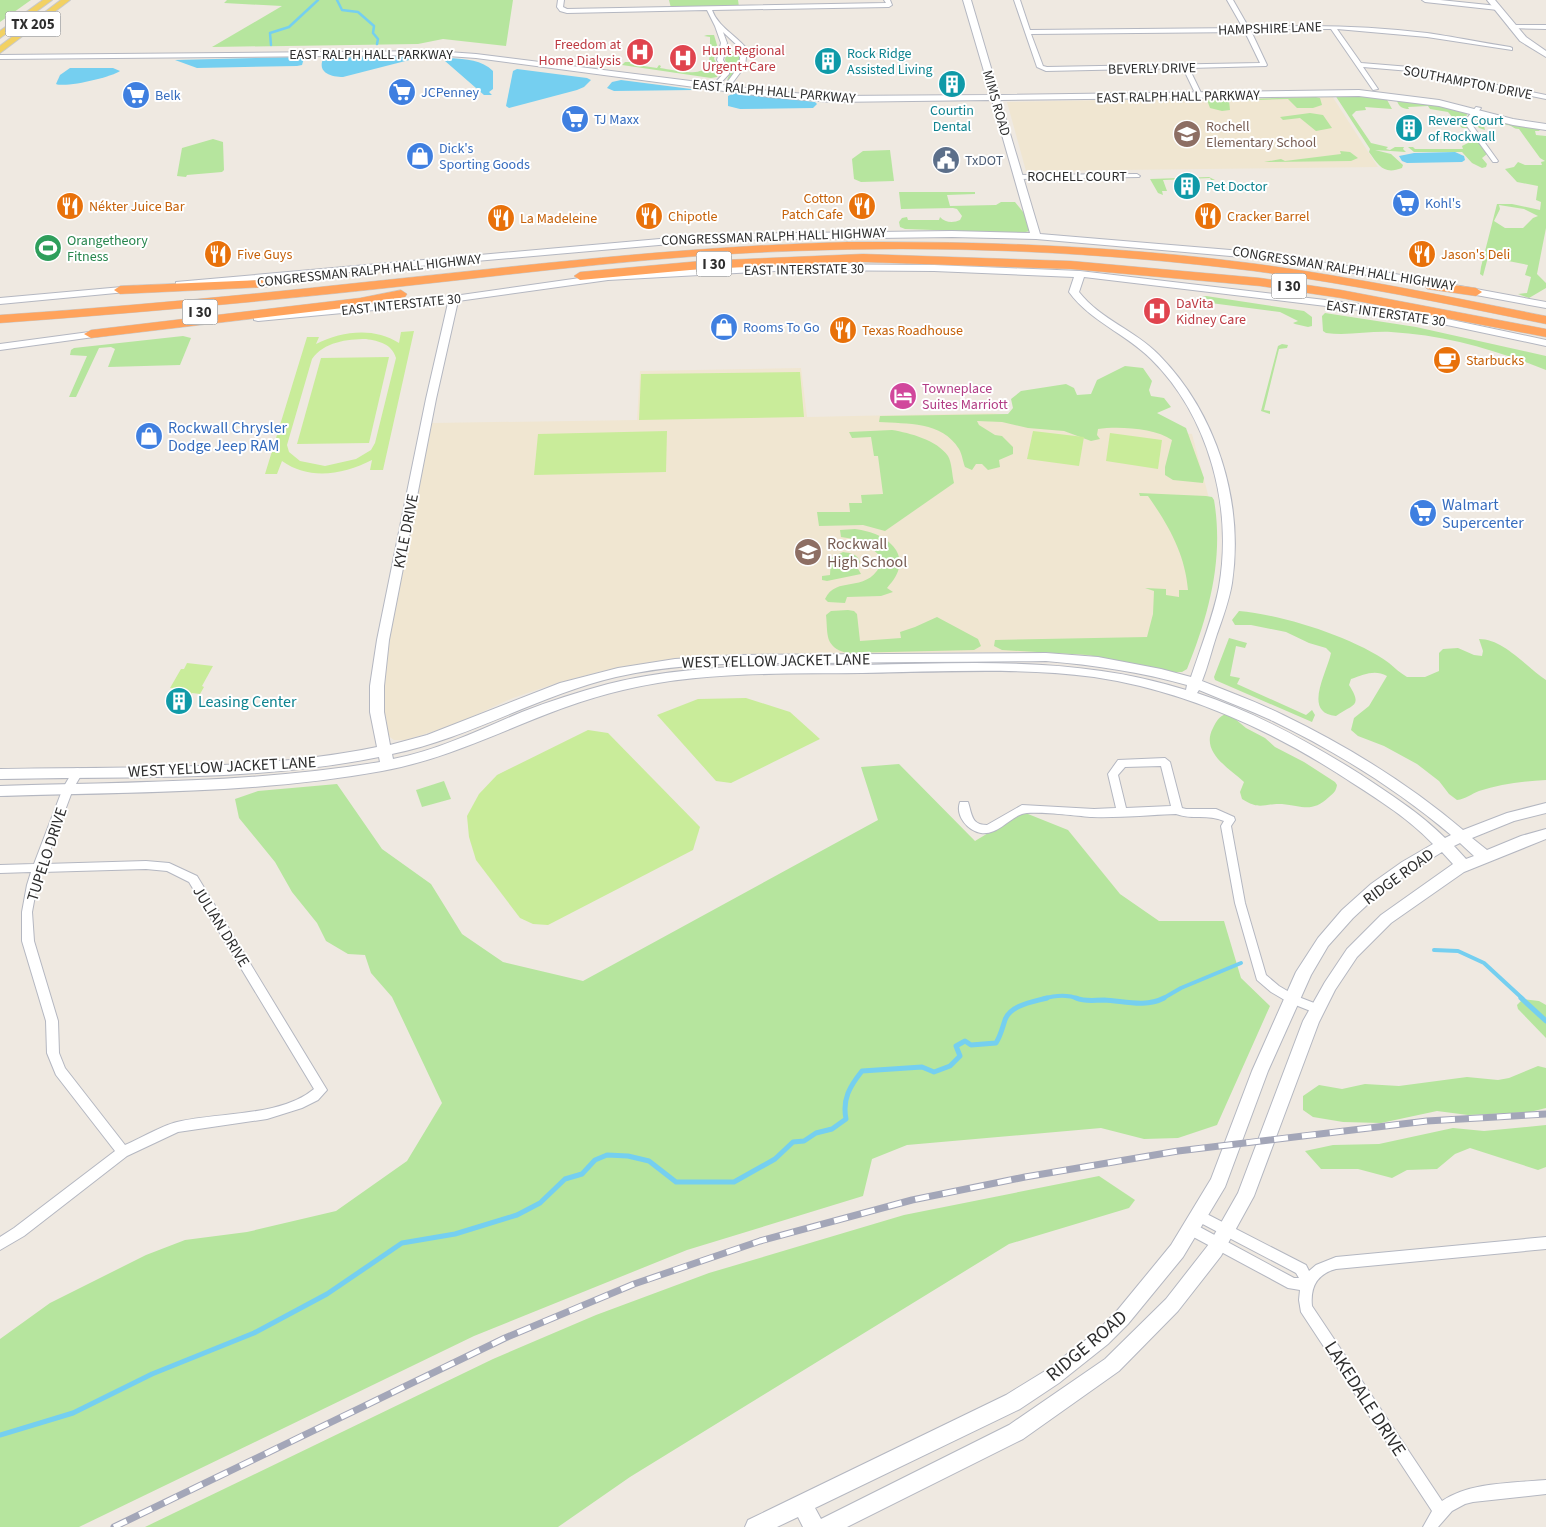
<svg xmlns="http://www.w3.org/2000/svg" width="1546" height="1527" font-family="'Source Sans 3',sans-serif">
<rect width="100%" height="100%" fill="#efe9e1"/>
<g fill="#f0e6d1">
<path d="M1332 96 1378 167 1026 171 1007 102Z"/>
<path d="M801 368 807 417 992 413 1192 434 1210 502 1181 671 1177 674 1065 655 1042 653 999 652 703 656 602 671 557 683 513 698 458 723 422 735 405 740H394L387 735 383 701 391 626 431 423 637 420 640 371Z"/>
</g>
<g fill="#b6e59e" fill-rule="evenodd">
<path d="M0 0H31L0 22Z"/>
<path d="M227 0H513L506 46 443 39 418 44 212 47 282 6 224 3Z"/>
<path d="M669 0H738L739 7 671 8Z"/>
<path d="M707 35H714L717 45 714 59 720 69 717 77 711 78 622 65 625 62H631L630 64 657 68 659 65 661 66 660 68C675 70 696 77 708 67L710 54 704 51H710V37L704 36Z"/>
<path d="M736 51 741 53 739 67 730 79 727 80 731 70 725 60 726 54Z"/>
<path d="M1335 95 1386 98 1392 109 1365 107 1366 110 1356 111 1352 115 1371 143 1388 147 1386 149 1390 150 1395 147H1404L1403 149 1406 152 1375 150 1391 154 1403 165 1402 168C1384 175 1379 166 1369 152L1370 149Z"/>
<path d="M1316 97 1320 98 1322 105 1313 108H1297L1288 99 1229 101 1230 110 1222 111 1210 108 1207 100Z"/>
<path d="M1397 101 1434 104 1467 113 1466 122 1469 128H1462L1448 112 1430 109 1428 106 1408 107 1409 109C1403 109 1399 107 1397 101Z"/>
<path d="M1310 113 1323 115 1332 128 1316 131 1300 118 1283 120 1280 117Z"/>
<path d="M1478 117 1537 128 1540 131H1535L1536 135 1546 136V228L1537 274 1546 283V288L1529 298 1518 294 1527 293 1531 277 1525 275 1528 265 1488 257 1483 276 1480 274 1481 267 1497 204H1512L1540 210 1541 202 1536 200 1538 186 1517 182 1505 169 1514 167 1518 162 1525 165H1542L1541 162 1545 161 1540 158 1519 129C1513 129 1512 125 1507 125 1499 124 1491 125 1484 126L1485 130 1479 128 1476 124ZM1499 205 1524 209 1538 216 1533 218 1523 228H1505L1494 221 1500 209Z"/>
<path d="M1466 134 1475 135 1487 154 1482 158 1487 164 1486 167 1482 168 1472 163 1462 152H1414L1408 147H1413L1415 149H1463L1462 146 1470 142Z"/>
<path d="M213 139 223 142 224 170 222 172 187 175 186 177 177 176 182 148Z"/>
<path d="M890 150 894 181 861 182 854 179 852 159 863 151Z"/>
<path d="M1340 151 1350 152 1358 158 1351 161 1264 162 1281 159 1285 161 1341 154Z"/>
<path d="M1209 177 1215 180H1211L1210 178 1163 180 1167 191H1162L1163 195 1158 193 1150 179Z"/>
<path d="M899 192H975V194L947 195 950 206 996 205 1001 202H1015L1032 223 1030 231 1021 233 905 229 900 227 899 222 902 218 907 217 908 220H939L940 217C945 223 954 223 960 220L962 216 957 209 953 208 901 209Z"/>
<path d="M1206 296 1304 311 1312 317V326L1308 327 1295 324 1293 323 1298 321 1280 312 1203 302 1202 305 1198 304 1199 298Z"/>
<path d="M1325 313 1416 327 1546 356V370C1496 350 1445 335 1391 332 1369 331 1347 336 1326 333L1323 331 1322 316Z"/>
<path d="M183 336 191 338 180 365 108 367 115 349 111 347 99 348 76 397H69L87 356 70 355 71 350 74 348Z"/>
<path d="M1282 344 1288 345 1287 348 1279 349 1264 410 1270 411V414L1261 411 1278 346Z"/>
<path d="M1125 366 1143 368 1152 381 1149 390 1151 396 1164 398 1171 407 1157 413 1186 428 1204 478 1203 483 1173 480 1165 475V467L1172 440C1155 428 1118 426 1098 429L1097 435 1100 439 1091 441 1064 431 1028 428 1002 422 977 421 979 425 995 435 1002 436 1013 447V454L999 460 1000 467 988 470 982 464H976L972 470 965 467C963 462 962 454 959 449 942 421 907 424 879 422L880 416 1008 414 1013 408 1011 399 1021 391 1066 384 1074 388 1077 395 1091 394 1097 380Z"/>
<path d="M892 430C910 433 937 440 948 456 952 463 952 475 954 483L885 531 863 525 819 526 817 512H850L849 503H862L861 495 883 494 878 456H874L871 437 852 438 849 432Z"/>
<path d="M1139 493 1206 496 1212 497 1214 500C1224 559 1209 614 1187 669L1182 672H1172L1088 655 1002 650 994 646 995 640 1147 637 1153 614 1154 591 1145 588 1166 589V595L1179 597V590H1188C1185 554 1169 526 1148 496H1140Z"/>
<path d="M855 529C889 533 917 557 887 588L893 592 881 596 847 597 845 603 828 602 825 599C836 575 865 594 880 566L879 555 869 546 871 544 860 540 841 537 840 530Z"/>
<path d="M843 552C850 553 858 554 860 562L857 567 861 574 827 581 822 580V576L830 575 831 558Z"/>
<path d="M848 610 854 611 857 614 860 641 901 638 900 632 915 627 937 617 978 639 981 646 974 650 847 653C824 647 828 634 826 615L831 611Z"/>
<path d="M1239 611C1283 615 1353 637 1389 663 1395 668 1400 673 1407 677H1425L1439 671V653L1443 649 1458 648 1474 655 1482 656 1483 651 1479 639C1504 639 1526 667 1546 680V780C1524 781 1500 784 1479 791 1471 794 1466 799 1457 800L1449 794 1439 781 1417 764 1384 746 1358 736 1351 730 1354 718 1369 706 1387 676C1374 669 1364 675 1351 679L1349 685C1363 707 1353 704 1336 716 1302 713 1327 673 1331 653L1326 648 1309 643 1286 632 1251 625H1235L1232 620Z"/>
<path d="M1229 638 1247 643 1245 648 1236 646 1230 676 1240 678 1237 684 1306 715 1312 710 1315 715 1312 722 1215 680 1214 677Z"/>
<path d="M1226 714 1234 718 1246 728 1265 738 1275 747 1304 762 1335 782 1337 785C1336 791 1334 793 1329 797 1312 813 1303 806 1282 804 1263 803 1261 811 1242 799L1240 792 1244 782C1229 768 1200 752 1213 728 1216 722 1219 716 1226 714Z"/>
<path d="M899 764 975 841 1023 812 1068 830 1120 894 1159 921H1224L1241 978 1270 1006 1217 1125 1178 1138 1144 1139 1101 1128 907 1145 872 1159 863 1196 687 1250 474 1336 79 1527H0V1339L50 1303 146 1255 185 1240 247 1232 336 1211 407 1161 442 1103 392 997 371 973 365 955 348 954 326 941 317 923 292 892 275 862 239 818 235 799 258 791 337 784 382 849 431 884 462 934 503 962 583 981 878 820 861 767Z"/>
<path d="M444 781 451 799 422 807 416 790Z"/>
<path d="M1523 999 1539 1001 1546 1005V1038L1518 1009 1517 1005Z"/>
<path d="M1538 1066 1546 1068V1108L1530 1112 1468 1115 1437 1111 1381 1123 1343 1122 1313 1117 1303 1110V1096L1319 1085 1342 1089 1365 1084 1399 1086 1467 1077 1498 1080 1509 1078Z"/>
<path d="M1546 1125V1167L1538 1170 1470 1148 1455 1154 1437 1169 1407 1170 1392 1178 1358 1169H1321L1305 1151 1333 1145 1379 1144 1453 1128 1484 1131Z"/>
<path d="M1099 1176 1135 1200 1129 1208 1009 1244 630 1477 558 1527H145L493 1359 596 1315 709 1273 904 1215Z"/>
</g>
<g fill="#c9ec9a" fill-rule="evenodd">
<path d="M414 331 383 470H370L372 460C344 474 310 481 282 461L277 474H265L307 337H319L316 344C342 331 374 327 399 343L401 332ZM366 339C379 341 392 344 396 358L375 443 371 450 356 459 325 466 300 461 289 452 287 445 312 359C324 342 347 339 366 339Z"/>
<path d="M389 357 369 443 297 444 321 358Z"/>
<path d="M800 372 804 417 639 420 641 374Z"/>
<path d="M667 431 666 472 534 475 538 434Z"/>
<path d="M1033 431 1084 437 1079 466 1027 459Z"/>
<path d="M1110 433 1162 440 1158 469 1106 461Z"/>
<path d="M187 663 213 666 202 686 204 687 200 694 192 693 189 697 175 696 179 689 170 688 181 669H184Z"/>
<path d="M746 698 790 712 820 739 731 783 716 781 657 715 698 699Z"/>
<path d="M588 730 608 733 700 827 693 850 548 925 533 924 520 918 476 860 469 837 467 816 479 794 497 775Z"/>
</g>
<g fill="#75cff0">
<path d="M417 56 421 57 343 77C332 77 317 73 323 59L326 58Z"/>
<path d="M301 57 304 58 302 65 297 66 197 68 175 60Z"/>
<path d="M450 58C466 59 482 60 493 71V89L489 92 492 95H484L445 61Z"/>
<path d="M70 68H113L120 71C112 77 66 88 56 84L60 75Z"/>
<path d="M517 69 587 78 591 80 584 87 577 90 509 108 506 106 513 71Z"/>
<path d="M621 80 691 89 693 90 614 91 607 88 612 82Z"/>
<path d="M734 93 815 102 817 104 813 108 740 109 728 106V96Z"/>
<path d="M1455 152 1464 156 1465 160 1462 162 1407 163 1402 161 1399 156 1414 153Z"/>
</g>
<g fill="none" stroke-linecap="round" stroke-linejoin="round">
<g stroke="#75cff0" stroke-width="2.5">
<path d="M337 0 342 10 358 12 374 26 373 33 378 39 377 44"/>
<path d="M271 45 270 33 289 27 318 0"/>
</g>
<g stroke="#75cff0" stroke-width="4">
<path d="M1434 950 1458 951 1484 963 1523 999"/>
<path d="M1043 999C1056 995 1067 994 1079 999"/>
<path d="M1162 999 1181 988 1241 963"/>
</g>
<g stroke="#75cff0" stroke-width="5">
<path d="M1076 998C1086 1002 1094 1000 1104 1000 1124 1001 1145 1008 1164 998"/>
<path d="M1521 998 1546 1021"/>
<path d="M0 1435 73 1413 152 1374 254 1333 327 1294 402 1243 455 1234 517 1215 540 1203 565 1179 582 1174 595 1160 607 1155 628 1156 649 1161 676 1182H734L775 1159 793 1142 804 1141 816 1133 832 1129 846 1119C842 1099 850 1086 862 1071L922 1067 934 1072 950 1066 960 1056 956 1046 965 1041 971 1045 996 1043C1001 1035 1002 1029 1005 1020 1010 1005 1033 1002 1047 998"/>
</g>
<g stroke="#b4b7c1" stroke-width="2">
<g id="street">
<path d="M558 0H564L563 7 567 9 886 3 884 0H890L892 5 889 7 712 10C718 27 736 35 747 49L745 66 728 89 726 90 723 88 739 66 741 49 723 32 727 43 723 60 729 69V74L716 88H712V86L723 74V69L717 60 721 43 715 26 707 10 567 13 560 11 557 7Z"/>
<path d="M1014 0H1020L1030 30 1243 28 1227 0H1233L1249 28C1308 24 1368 26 1427 33 1455 37 1483 43 1510 47L1512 48V50L1427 37 1337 29 1361 63 1410 67 1546 95V99L1410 71 1363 67 1378 89 1373 90 1331 29H1288L1251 31 1267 65 1266 66 1189 68 1202 95 1199 97 1196 95 1183 68 1046 71 1037 67ZM1245 32 1260 63 1047 67 1043 66 1031 34Z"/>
<path d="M1422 0H1440L1498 6 1501 8 1498 10 1425 2Z"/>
<path d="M1512 25H1546V29L1510 28 1509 27Z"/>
<path d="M1476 107 1481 108 1470 122 1498 161 1497 162H1493L1464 122Z"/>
<path d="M1137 174 1140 176 1139 177 1018 179 1015 177 1018 175Z"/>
<path d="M1165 758 1170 762 1182 808 1186 809H1216L1234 817 1235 820 1231 826 1245 903 1266 975 1279 986 1296 996 1322 1006 1324 1009 1322 1012 1318 1014 1288 1002 1271 992 1257 980 1235 903 1221 826 1224 821C1208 814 1192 820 1176 814 1148 815 1120 818 1092 817 1079 816 1031 810 1022 814 1008 819 998 835 981 833 968 831 955 816 960 802H968C972 814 971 825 987 825L1022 805 1094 809 1116 808 1108 774 1118 760ZM1161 766 1171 806 1126 808 1118 775 1125 767Z"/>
<path d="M78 768 83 772 73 789 45 864 146 861 169 863 197 876 327 1090 318 1100 302 1108 267 1119 178 1132 127 1156 24 1236 0 1250V1237L14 1228 115 1151 56 1075 47 1053 46 1021 22 941V912L27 885 31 872 0 873V865L34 864 63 788 74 769ZM146 869 167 871 189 882 314 1089C281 1117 218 1112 177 1122 161 1126 141 1138 125 1145L65 1068 59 1053 58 1021 34 941 32 912 37 885 42 872Z"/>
<path d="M1199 1210 1306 1265 1309 1271 1316 1265 1336 1257 1546 1237V1249L1336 1269C1317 1274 1310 1287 1312 1306L1442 1501C1470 1482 1513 1483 1546 1480V1494L1473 1502 1465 1504 1452 1511 1438 1527H1423L1432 1511 1301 1312 1299 1300 1300 1290 1288 1288 1186 1233 1185 1229 1186 1225 1191 1223 1196 1225 1294 1278H1299L1296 1273 1195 1220 1193 1216 1195 1212Z"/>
</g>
</g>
<g stroke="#b4b7c1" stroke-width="2">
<g id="secondary">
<path d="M963 0H971L999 95 1359 90 1439 100 1513 119 1546 124V130L1513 125 1439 106 1359 96 1000 100 1040 234 1242 251 1368 269 1546 302V308L1368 275 1242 257 1036 239 952 237 716 240 179 287 176 286V282L716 234 952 231 1030 233 992 100 832 102 769 97 476 58 434 55 0 59V55L434 51 476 54 769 91 832 96 991 95Z"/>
<path d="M1487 0H1495L1526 37 1546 51V57L1520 41Z"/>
<path d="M792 264 934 265 1080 271 1359 304 1447 319 1546 340V346L1447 325 1359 310 1084 277 1079 292C1101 320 1135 330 1159 355 1217 414 1244 502 1232 583 1229 601 1223 617 1217 634 1212 649 1208 666 1202 681 1229 692 1257 702 1283 715 1347 746 1409 784 1463 830L1507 813 1546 803V813L1514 821 1472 838 1487 850 1521 836 1546 829V839L1464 872 1391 923 1357 957 1335 990 1319 1022 1254 1196 1221 1256 1178 1311 1119 1371 1023 1439 847 1527H803L798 1517 777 1527H745L748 1520 1006 1395 1045 1371 1096 1332 1116 1312 1171 1245 1211 1179 1252 1071 1296 972 1318 938 1342 910 1371 884 1402 862 1433 844C1405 815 1371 795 1337 773 1263 726 1181 690 1094 677 1017 667 939 672 862 673 782 674 701 671 623 690 539 709 466 756 382 771 256 794 128 792 0 796V786C127 782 254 783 380 762L379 757C257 782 124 776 0 779V769C123 766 256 772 377 747L370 712V686L377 640 426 399 448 303 258 321 254 320V316L454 296 608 274ZM792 270 934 271 1074 277 1069 292C1091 322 1125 333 1151 359 1209 416 1233 507 1219 587 1214 614 1200 650 1191 677L1161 669 1098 657 1046 653 739 655 675 659 618 668 560 683 427 735 390 745 384 712V686L389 640 436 399 458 301 608 280ZM1046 661C1094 665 1141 672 1187 685L1186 690C1080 656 971 663 863 665 777 666 691 663 608 684 578 692 550 701 522 712 479 730 439 750 393 759L392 754C470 738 539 695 616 677 681 662 749 663 816 663 892 662 969 662 1046 661ZM1199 690C1223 700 1249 710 1273 721 1335 751 1398 790 1451 835L1445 838C1420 813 1390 794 1360 774 1309 742 1255 712 1197 693ZM1460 843 1474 856 1466 859 1454 846ZM1442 852 1453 864 1381 915 1347 949 1325 982 1303 1021 1238 1193 1209 1244 1166 1299 1105 1359 1009 1425 821 1519 815 1508 1020 1409 1059 1383 1108 1344 1128 1324 1183 1257 1225 1187 1268 1071 1311 975 1328 946 1353 918 1381 892 1413 870Z"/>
<path d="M133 286 137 287V291L0 304V298Z"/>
<path d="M104 330 109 333 108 335 0 350V344Z"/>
</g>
</g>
<g stroke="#c9c9c9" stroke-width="2">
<g id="primary">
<path d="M43 0H52L0 38V31Z"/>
<path d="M61 0H70L0 53V46Z"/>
</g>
</g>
<g stroke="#c9c9c9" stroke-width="1">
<g id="highway">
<path d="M847 242C984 241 1120 246 1257 264 1354 277 1450 297 1546 316V324C1449 304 1352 284 1254 271 1101 252 947 245 794 251 664 255 534 272 405 286 270 301 135 313 0 323V315C119 307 238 296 357 283 520 266 683 246 847 242Z"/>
<path d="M863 254 1071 261 1260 278 1341 290 1546 329V337L1341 298 1260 286 1071 269 863 262 701 269 580 280 574 276 580 272 701 261Z"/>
<path d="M264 280 270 284 268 287 120 294 114 290 120 286Z"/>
<path d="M1431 282 1476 288 1482 292 1476 296 1427 289 1425 286Z"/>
<path d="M401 290 407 294 405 297 360 306 91 338 84 334 91 330 360 298Z"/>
</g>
</g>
<use href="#street" fill="#fff" fill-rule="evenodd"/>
<use href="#secondary" fill="#fff" fill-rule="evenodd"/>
<use href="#primary" fill="#f2d163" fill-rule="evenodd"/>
<use href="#highway" fill="#ffa35c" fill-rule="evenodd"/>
<g stroke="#a3a6b8" stroke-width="7">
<path id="rail" d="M114 1527 505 1338 634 1284 760 1241 912 1200 1025 1177 1178 1151 1427 1121 1546 1114"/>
</g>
<use href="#rail" stroke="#fff" stroke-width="5" stroke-dasharray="14" stroke-linecap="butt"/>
</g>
<defs>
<g id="hospital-disc" transform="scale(1.4375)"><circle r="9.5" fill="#e0444e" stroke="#fff"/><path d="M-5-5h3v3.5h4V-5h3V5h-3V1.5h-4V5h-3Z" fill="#fff"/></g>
<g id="building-disc" transform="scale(1.4375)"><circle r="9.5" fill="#0f9aa8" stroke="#fff"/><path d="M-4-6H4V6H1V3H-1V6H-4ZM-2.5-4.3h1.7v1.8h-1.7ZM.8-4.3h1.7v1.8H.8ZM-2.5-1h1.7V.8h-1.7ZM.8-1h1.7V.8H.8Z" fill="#fff"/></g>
<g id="supermarket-disc" transform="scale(1.4375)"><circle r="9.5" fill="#3f7fe0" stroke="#fff"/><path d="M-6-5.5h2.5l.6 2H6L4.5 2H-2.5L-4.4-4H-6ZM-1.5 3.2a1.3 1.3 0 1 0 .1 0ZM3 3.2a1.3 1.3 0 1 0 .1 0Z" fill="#fff"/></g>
<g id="school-disc" transform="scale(1.4375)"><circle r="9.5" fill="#8d6e63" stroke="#fff"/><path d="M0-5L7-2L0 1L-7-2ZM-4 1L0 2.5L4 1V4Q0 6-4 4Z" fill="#fff"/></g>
<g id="shop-disc" transform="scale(1.4375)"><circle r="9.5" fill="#3f7fe0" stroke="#fff"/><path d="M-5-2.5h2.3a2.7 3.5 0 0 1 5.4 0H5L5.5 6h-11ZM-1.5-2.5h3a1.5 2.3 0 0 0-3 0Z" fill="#fff"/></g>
<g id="civic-disc" transform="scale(1.4375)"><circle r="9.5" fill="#5c6f8a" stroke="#fff"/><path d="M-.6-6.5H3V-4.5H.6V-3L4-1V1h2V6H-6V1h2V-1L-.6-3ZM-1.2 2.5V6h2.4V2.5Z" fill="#fff"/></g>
<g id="restaurant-disc" transform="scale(1.4375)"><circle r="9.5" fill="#e8710a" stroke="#fff"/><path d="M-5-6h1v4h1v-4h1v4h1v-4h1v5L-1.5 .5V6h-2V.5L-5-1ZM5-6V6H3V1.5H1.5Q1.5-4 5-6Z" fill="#fff"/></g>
<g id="stadium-disc" transform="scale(1.4375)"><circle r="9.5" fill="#2e9e5b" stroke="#fff"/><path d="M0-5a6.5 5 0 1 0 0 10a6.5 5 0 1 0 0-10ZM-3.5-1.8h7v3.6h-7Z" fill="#fff"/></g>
<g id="cafe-disc" transform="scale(1.4375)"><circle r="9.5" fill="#e8710a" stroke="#fff"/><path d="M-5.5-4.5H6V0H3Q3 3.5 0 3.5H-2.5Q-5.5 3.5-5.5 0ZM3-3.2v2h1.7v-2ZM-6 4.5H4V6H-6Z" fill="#fff"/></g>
<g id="hotel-disc" transform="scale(1.4375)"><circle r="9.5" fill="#d1479c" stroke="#fff"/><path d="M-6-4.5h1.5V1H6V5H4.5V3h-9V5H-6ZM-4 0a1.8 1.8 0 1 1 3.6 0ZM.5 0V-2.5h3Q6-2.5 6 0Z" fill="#fff"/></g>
</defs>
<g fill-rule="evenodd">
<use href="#hospital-disc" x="640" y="52"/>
<use href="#hospital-disc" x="683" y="58"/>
<use href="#building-disc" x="828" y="61"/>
<use href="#building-disc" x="952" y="84"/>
<use href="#supermarket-disc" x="402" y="92"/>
<use href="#supermarket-disc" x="136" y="95"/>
<use href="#supermarket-disc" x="575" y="119"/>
<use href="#building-disc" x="1409" y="128"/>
<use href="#school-disc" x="1187" y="134"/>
<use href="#shop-disc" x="420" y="156"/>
<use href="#civic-disc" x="946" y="160"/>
<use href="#building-disc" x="1187" y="186"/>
<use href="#supermarket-disc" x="1406" y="203"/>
<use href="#restaurant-disc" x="70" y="206"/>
<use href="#restaurant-disc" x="862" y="206"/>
<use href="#restaurant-disc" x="649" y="216"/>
<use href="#restaurant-disc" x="1208" y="216"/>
<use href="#restaurant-disc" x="501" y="218"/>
<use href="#stadium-disc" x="48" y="248"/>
<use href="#restaurant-disc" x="218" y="254"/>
<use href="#restaurant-disc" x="1422" y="254"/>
<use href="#hospital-disc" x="1157" y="311"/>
<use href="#shop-disc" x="724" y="327"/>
<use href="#restaurant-disc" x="843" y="330"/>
<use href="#cafe-disc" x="1447" y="360"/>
<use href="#hotel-disc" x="903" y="396"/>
<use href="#shop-disc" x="149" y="436"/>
<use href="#supermarket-disc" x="1423" y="513"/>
<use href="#school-disc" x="808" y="552"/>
<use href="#building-disc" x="179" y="701"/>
</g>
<g text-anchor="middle" stroke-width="4" stroke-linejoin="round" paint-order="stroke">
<g font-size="14" fill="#2e2e2e" stroke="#fff">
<text transform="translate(1270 28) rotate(-2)" y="5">HAMPSHIRE LANE</text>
<text x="371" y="59">EAST RALPH HALL PARKWAY</text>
<text transform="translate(1152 68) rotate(-1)" y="5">BEVERLY DRIVE</text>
<text transform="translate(1468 82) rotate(11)" y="5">SOUTHAMPTON DRIVE</text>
<text transform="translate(774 91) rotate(5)" y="5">EAST RALPH HALL PARKWAY</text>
<text transform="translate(1178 96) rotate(-1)" y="5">EAST RALPH HALL PARKWAY</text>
<text transform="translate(997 103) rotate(74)" y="5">MIMS ROAD</text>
<text x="1077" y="181">ROCHELL COURT</text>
<text transform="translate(774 236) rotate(-2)" y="5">CONGRESSMAN RALPH HALL HIGHWAY</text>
<text transform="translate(1344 268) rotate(9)" y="5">CONGRESSMAN RALPH HALL HIGHWAY</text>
<text transform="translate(804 269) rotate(-1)" y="5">EAST INTERSTATE 30</text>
<text transform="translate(369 270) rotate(-6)" y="5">CONGRESSMAN RALPH HALL HIGHWAY</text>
<text transform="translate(401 304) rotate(-6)" y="5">EAST INTERSTATE 30</text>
<text transform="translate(1386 313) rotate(8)" y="5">EAST INTERSTATE 30</text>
</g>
<g font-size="14" fill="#be3a42" stroke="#fff" text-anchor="start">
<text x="621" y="49" text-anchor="end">Freedom at<tspan x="621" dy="16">Home Dialysis</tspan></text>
<text x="702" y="55">Hunt Regional<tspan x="702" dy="16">Urgent+Care</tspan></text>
<text x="1176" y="308">DaVita<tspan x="1176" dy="16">Kidney Care</tspan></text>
</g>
<g font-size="14" fill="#0d838f" stroke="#fff" text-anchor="start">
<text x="847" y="58">Rock Ridge<tspan x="847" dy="16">Assisted Living</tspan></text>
<text x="952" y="115" text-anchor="middle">Courtin<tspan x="952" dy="16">Dental</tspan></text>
<text x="1428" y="125">Revere Court<tspan x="1428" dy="16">of Rockwall</tspan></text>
<text x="1206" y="191">Pet Doctor</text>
</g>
<g font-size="14" fill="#366cbe" stroke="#fff" text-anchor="start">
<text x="421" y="97">JCPenney</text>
<text x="155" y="100">Belk</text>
<text x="594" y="124">TJ Maxx</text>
<text x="439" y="153">Dick's<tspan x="439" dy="16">Sporting Goods</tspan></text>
<text x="1425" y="208">Kohl's</text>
<text x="743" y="332">Rooms To Go</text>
</g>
<g font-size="14" fill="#785e54" stroke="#fff" text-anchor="start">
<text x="1206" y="131">Rochell<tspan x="1206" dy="16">Elementary School</tspan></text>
</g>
<g font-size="14" fill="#4e5e75" stroke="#fff" text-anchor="start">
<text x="965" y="165">TxDOT</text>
</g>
<g font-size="14" fill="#c56008" stroke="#fff" text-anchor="start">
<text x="843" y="203" text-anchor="end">Cotton<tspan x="843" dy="16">Patch Cafe</tspan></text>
<text x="89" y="211">Nékter Juice Bar</text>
<text x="668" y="221">Chipotle</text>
<text x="1227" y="221">Cracker Barrel</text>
<text x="520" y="223">La Madeleine</text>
<text x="237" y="259">Five Guys</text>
<text x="1441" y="259">Jason's Deli</text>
<text x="862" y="335">Texas Roadhouse</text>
<text x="1466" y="365">Starbucks</text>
</g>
<g font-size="14" fill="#27864d" stroke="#fff" text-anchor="start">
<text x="67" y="245">Orangetheory<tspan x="67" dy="16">Fitness</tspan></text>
</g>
<g font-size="14" fill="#b23c85" stroke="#fff" text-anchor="start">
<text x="922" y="393">Towneplace<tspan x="922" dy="16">Suites Marriott</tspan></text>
</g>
<g fill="#fff" stroke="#6d6d6d" stroke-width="1">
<rect x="5.5" y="11.5" width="55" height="25" rx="4"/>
<rect x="696.5" y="251.5" width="35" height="25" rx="4"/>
<rect x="1271.5" y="273.5" width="35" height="25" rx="4"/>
<rect x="182.5" y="299.5" width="35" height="25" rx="4"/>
</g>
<g font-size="15" font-weight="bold" fill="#2e2e2e">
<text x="33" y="29">TX 205</text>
<text x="714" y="269">I 30</text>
<text x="1289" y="291">I 30</text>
<text x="200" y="317">I 30</text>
</g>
<g font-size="16" fill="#366cbe" stroke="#fff" text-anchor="start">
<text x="168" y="433">Rockwall Chrysler<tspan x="168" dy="18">Dodge Jeep RAM</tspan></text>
<text x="1442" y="510">Walmart<tspan x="1442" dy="18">Supercenter</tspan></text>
</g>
<g font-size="16" fill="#2e2e2e" stroke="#fff">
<text transform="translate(405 531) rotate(-79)" y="6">KYLE DRIVE</text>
<text transform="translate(776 660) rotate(-1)" y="6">WEST YELLOW JACKET LANE</text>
<text transform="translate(222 766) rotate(-3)" y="6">WEST YELLOW JACKET LANE</text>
<text transform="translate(46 854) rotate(-72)" y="6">TUPELO DRIVE</text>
<text transform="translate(1398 876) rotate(-36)" y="6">RIDGE ROAD</text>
<text transform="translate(222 926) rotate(58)" y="6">JULIAN DRIVE</text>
</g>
<g font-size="16" fill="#785e54" stroke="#fff" text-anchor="start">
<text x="827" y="549">Rockwall<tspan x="827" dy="18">High School</tspan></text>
</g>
<g font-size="16" fill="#0d838f" stroke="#fff" text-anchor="start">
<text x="198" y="707">Leasing Center</text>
</g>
<g font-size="19" fill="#2e2e2e" stroke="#fff">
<text transform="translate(1086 1345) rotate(-40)" y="7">RIDGE ROAD</text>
<text transform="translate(1366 1398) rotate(57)" y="7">LAKEDALE DRIVE</text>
</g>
</g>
</svg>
